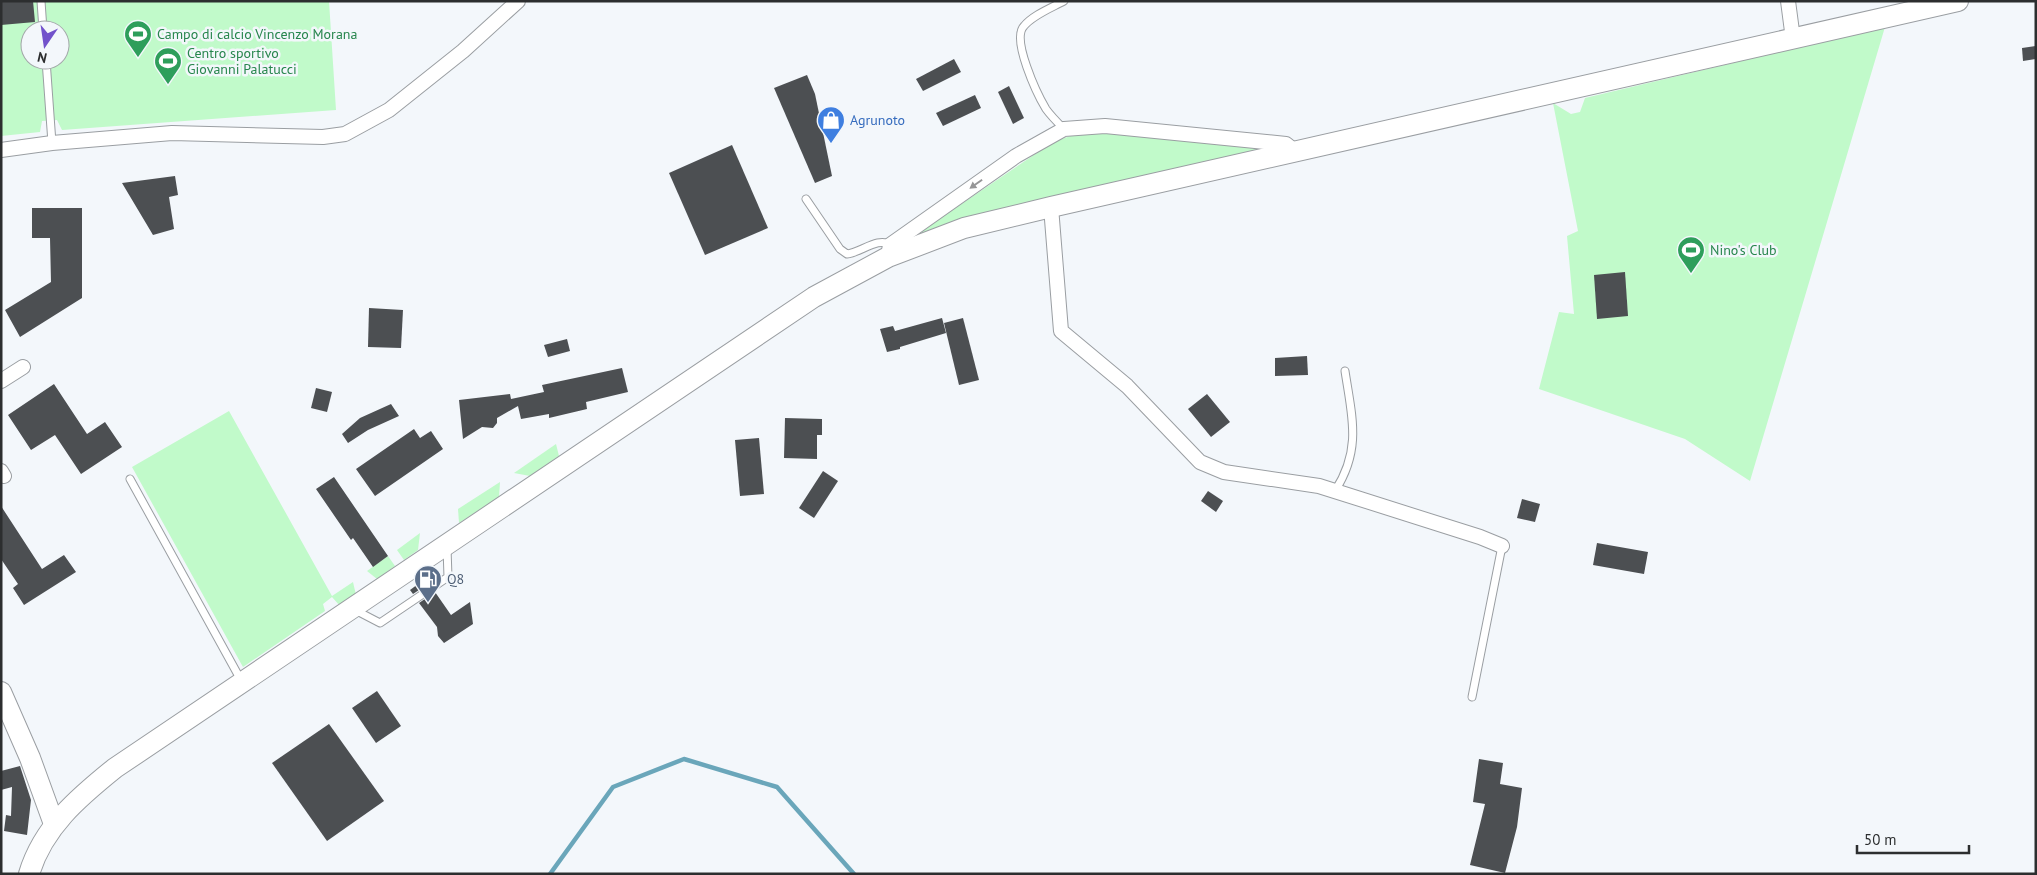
<svg xmlns="http://www.w3.org/2000/svg" width="2037" height="875" font-family="'PT Sans',sans-serif">
<rect width="100%" height="100%" fill="#f3f7fb"/>
<g fill="#c1faca" fill-rule="evenodd">
<path d="M1 1H329L336 110 62 130 57 120 42 121 40 132 1 136ZM30 30H60V60H30Z"/>
<path d="M1885 27 1750 481 1685 439 1539 389 1559 312 1574 314 1567 236 1578 231 1553 103 1571 114 1580 112 1585 98Z"/>
<path d="M1107 132 1259 148 1261 151 908 240 1053 142 1079 133Z"/>
<path d="M229 411 332 596 353 582 356 595 340 606 332 597 323 604 325 611 243 667 132 467Z"/>
<path d="M556 444 559 456 530 476 514 473Z"/>
<path d="M500 482 499 497 459 523 458 509Z"/>
<path d="M420 533 418 550 404 560 397 550Z"/>
<path d="M388 556 395 566 377 579 367 571Z"/>
</g>
<g fill="none" stroke-linecap="round" stroke-linejoin="round">
<path stroke="#6aa6ba" stroke-width="4.5" d="M550 874 613 787 684 759 777 787 854 874"/>
</g>
<g fill="#4c4f52">
<path d="M1 1H33L35 22 1 25Z"/>
<path d="M2036 46V59L2023 61 2022 48Z"/>
<path d="M954 59 961 72 923 91 916 79Z"/>
<path d="M807 75 815 94 832 176 815 183 774 88Z"/>
<path d="M1009 86 1024 118 1013 124 998 92Z"/>
<path d="M975 95 981 108 943 126 936 113Z"/>
<path d="M732 145 768 228 705 255 669 173Z"/>
<path d="M175 176 178 195 169 197 174 229 153 235 122 183Z"/>
<path d="M32 208H82V298L20 337 5 310 51 282 50 238H32Z"/>
<path d="M1625 272 1628 316 1597 319 1594 275Z"/>
<path d="M369 308 403 310 401 348 368 347Z"/>
<path d="M942 318 946 333 900 347V349L887 352 880 329 893 326 895 331Z"/>
<path d="M963 318 979 380 959 385 944 323Z"/>
<path d="M567 339 570 351 548 357 544 345Z"/>
<path d="M1307 356 1308 375 1275 376V358Z"/>
<path d="M622 368 628 392 586 402 587 409 549 418V414L521 419 518 406 497 418V423L493 428 482 427 463 439 459 400 510 394 511 399 544 392 542 385Z"/>
<path d="M54 384 87 434 105 422 122 447 81 474 55 435 31 450 8 415Z"/>
<path d="M316 388 332 392 327 412 311 408Z"/>
<path d="M1207 394 1230 422 1211 437 1188 409Z"/>
<path d="M391 404 399 416 368 430 348 443 342 434 360 418Z"/>
<path d="M785 418 822 419V435H817V459L784 458Z"/>
<path d="M414 429 420 438 431 431 443 449 375 496 356 469Z"/>
<path d="M759 438 764 494 740 496 735 440Z"/>
<path d="M823 471 838 481 814 518 799 508Z"/>
<path d="M334 477 388 556 373 567 353 538 351 540 316 489Z"/>
<path d="M1208 491 1223 501 1216 512 1201 501Z"/>
<path d="M1522 499 1540 504 1535 522 1517 518Z"/>
<path d="M1 506 42 569 64 555 76 572 24 605 13 588 18 584 1 559Z"/>
<path d="M1597 543 1648 552 1644 574 1593 565Z"/>
<path d="M425 579 428 584 413 594 410 590Z"/>
<path d="M435 592 451 615 470 602 473 624 444 643 438 636 437 627 419 603Z"/>
<path d="M377 691 401 726 376 743 352 708Z"/>
<path d="M329 724 384 801 327 841 272 763Z"/>
<path d="M1479 759 1503 763 1500 784 1522 788 1517 827 1505 873 1470 865 1485 804 1473 802Z"/>
<path d="M20 766 31 800 27 835 4 831 6 815 11 816 12 787 1 790V771Z"/>
</g>
<g fill="none" stroke-linecap="round" stroke-linejoin="round">
<g stroke="#9a9ea2" stroke-width="9">
<g id="service">
<path d="M41 1 43 30"/>
<path d="M1064 1C1051 8 1033 15 1024 26 1011 39 1037 94 1046 109 1051 116 1058 123 1064 129"/>
<path d="M46 60 52 143"/>
<path d="M806 199 840 249 847 254C860 253 879 236 890 245"/>
<path d="M130 479 242 682"/>
<path d="M1335 491C1362 449 1352 417 1345 371"/>
<path d="M355 610 380 623 448 577 447 548"/>
<path d="M1472 697 1502 546"/>
</g>
</g>
<g stroke="#9a9ea2" stroke-width="16">
<g id="minor">
<path d="M1788 1 1793 39"/>
<path d="M1 150 52 143 172 133 323 137 345 134 389 110 463 51 518 1"/>
<path d="M1051 207 1061 331 1127 386 1200 462 1224 472 1319 486 1480 537 1502 546"/>
<path d="M888 257 890 245 1016 156 1064 129 1105 126 1286 144 1296 152"/>
<path d="M1 381 23 367"/>
<path d="M1 471 4 476"/>
</g>
</g>
<g stroke="#9a9ea2" stroke-width="22">
<g id="secondary">
<path d="M1 692 30 758 54 824"/>
<path d="M29 874C43 827 79 797 115 768L814 297 888 257 964 228 1051 207 1958 1"/>
</g>
</g>
<use href="#service" stroke="#fff" stroke-width="7"/>
<use href="#minor" stroke="#fff" stroke-width="14"/>
<use href="#secondary" stroke="#fff" stroke-width="20"/>
</g>
<defs><path id="oneway-solid" d="M-6-.8H1V-3.2L6.5 0L1 3.2V.8H-6Z" transform="scale(1.25)"/></defs>
<use fill="#969697" href="#oneway-solid" transform="translate(976 184) rotate(145)"/>
<defs>
<g id="stadium-pin" transform="scale(1.4375)"><path d="M0 17L-7.5 6A9.5 9.5 0 1 1 7.5 6Z" fill="#2e9e5b" stroke="#f3f7fb"/><path d="M0-5a6.5 5 0 1 0 0 10a6.5 5 0 1 0 0-10ZM-3.5-1.8h7v3.6h-7Z" fill="#fff"/></g>
<g id="shop-pin" transform="scale(1.4375)"><path d="M0 17L-7.5 6A9.5 9.5 0 1 1 7.5 6Z" fill="#3f7fe0" stroke="#f3f7fb"/><path d="M-5-2.5h2.3a2.7 3.5 0 0 1 5.4 0H5L5.5 6h-11ZM-1.5-2.5h3a1.5 2.3 0 0 0-3 0Z" fill="#fff"/></g>
<g id="fuel-pin" transform="scale(1.4375)"><path d="M0 17L-7.5 6A9.5 9.5 0 1 1 7.5 6Z" fill="#5c6f8a" stroke="#f3f7fb"/><path d="M-5.5-6h7V0h2V4h1.3V-2.5L3-4.5l.8-.8L6-3V5H2.5V1h-1V6h-7ZM-4.2-4.7v3.2H.2V-4.7Z" fill="#fff"/></g>
</defs>
<g fill-rule="evenodd">
<use href="#stadium-pin" x="138" y="34"/>
<use href="#stadium-pin" x="168" y="61"/>
<use href="#shop-pin" x="831" y="120"/>
<use href="#stadium-pin" x="1691" y="250"/>
<use href="#fuel-pin" x="428" y="579"/>
</g>
<g text-anchor="middle" stroke-width="5" stroke-linejoin="round" paint-order="stroke">
<g font-size="14" fill="#27864d" stroke="#f3f7fb" text-anchor="start">
<text x="157" y="39">Campo di calcio Vincenzo Morana</text>
<text x="187" y="58">Centro sportivo<tspan x="187" dy="16">Giovanni Palatucci</tspan></text>
<text x="1710" y="255">Nino's Club</text>
</g>
<g font-size="14" fill="#366cbe" stroke="#f3f7fb" text-anchor="start">
<text x="850" y="125">Agrunoto</text>
</g>
<g font-size="14" fill="#4e5e75" stroke="#f3f7fb" text-anchor="start">
<text x="447" y="584">Q8</text>
</g>
</g>
<rect width="2037" height="875" fill="none" stroke="#2c2e2f" stroke-width="5"/>
<g transform="translate(45 45) rotate(193)"><circle r="24" fill="#f3f7fb" stroke="#a3a7a9"/>
<path d="M0-4L9 19L0 12L-9 19Z" fill="#7252cb"/>
<text y="-8" font-size="14" font-weight="bold" text-anchor="middle" fill="#2c2e2f">N</text>
</g>
<path d="M1857 845v8h112v-8" fill="none" stroke="#2c2e2f" stroke-width="2.5"/>
<text x="1864" y="845" font-size="15" fill="#2c2e2f" stroke="#f3f7fb" stroke-width="4" paint-order="stroke">50 m</text>
</svg>
